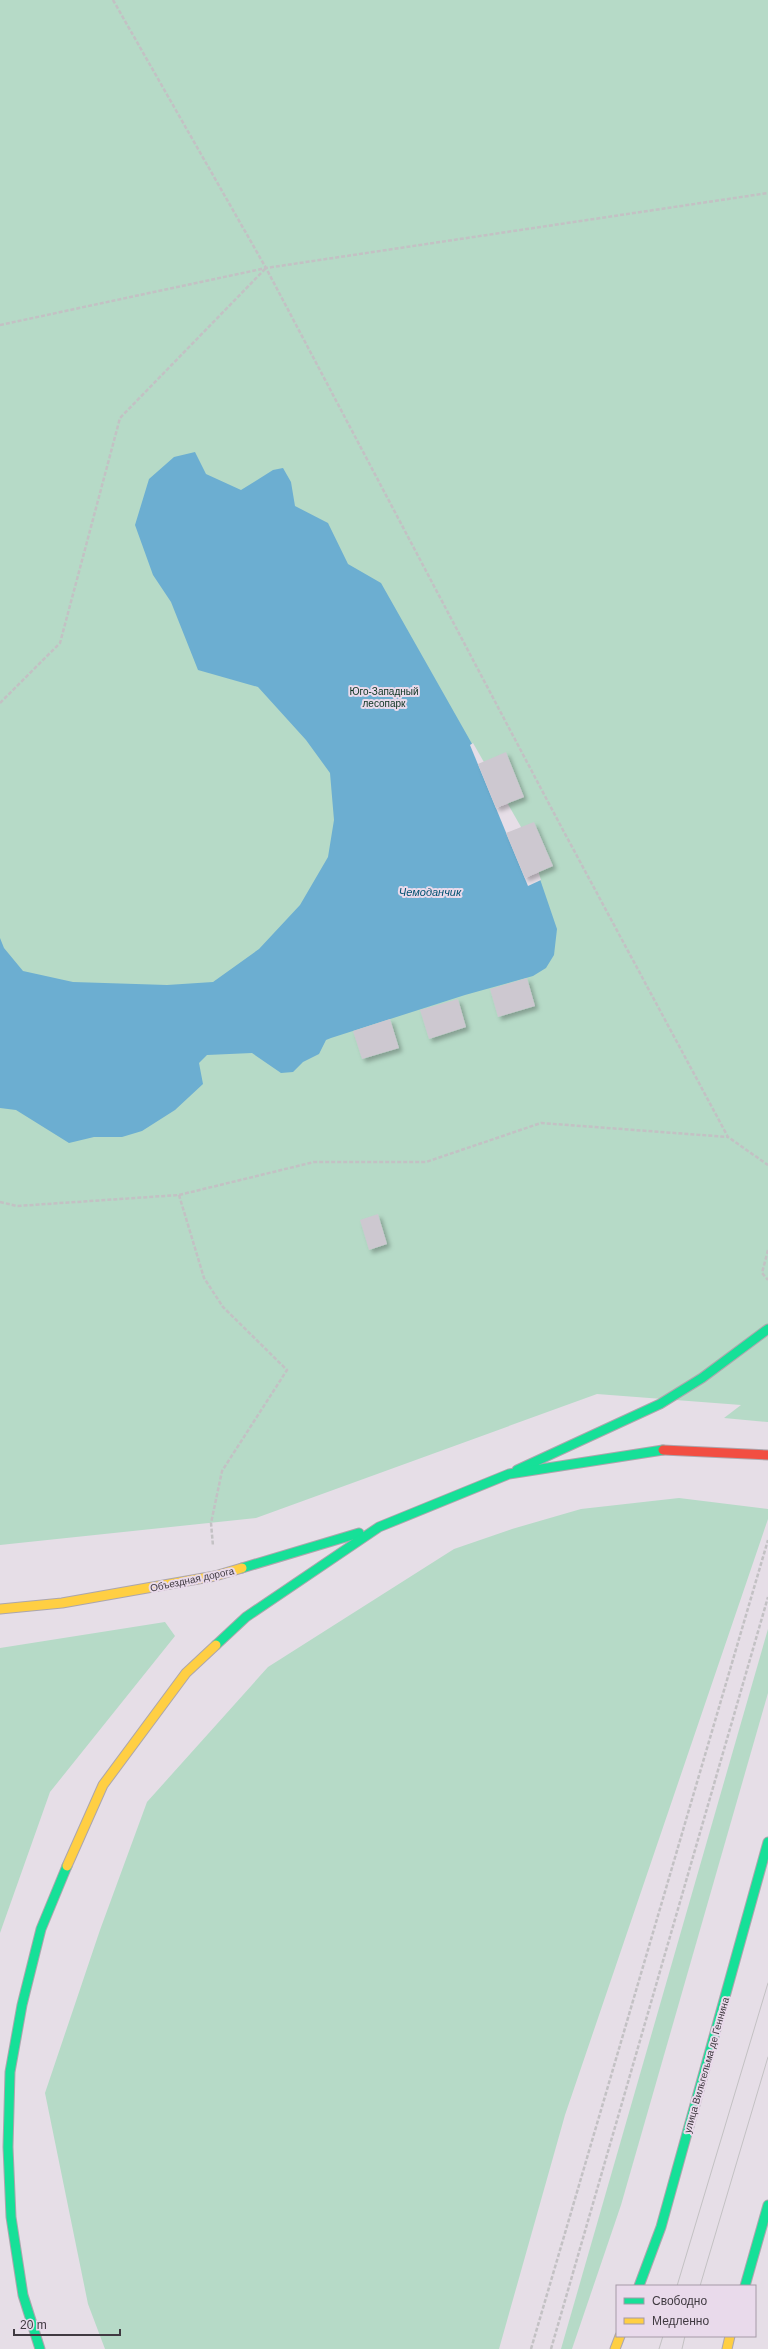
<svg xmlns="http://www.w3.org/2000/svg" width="768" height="2349" font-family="Arial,sans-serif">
<defs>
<filter id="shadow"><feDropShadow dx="3.5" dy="3.5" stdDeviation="2" flood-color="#0004"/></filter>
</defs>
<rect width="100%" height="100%" fill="#e6dee7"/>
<g fill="#b6dac7">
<path d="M0 0H768V1422L724 1418 741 1405 597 1394 256 1518 0 1545Z"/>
<path d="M679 1498 768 1509V1519L565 2115 499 2349H105L88 2304 45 2093 100 1930 147 1802 268 1667 454 1549 512 1529 581 1509Z"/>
<path d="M165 1622 175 1636 50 1792 0 1933V1648Z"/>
<path d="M768 1629V1693L621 2205 572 2349H561Z"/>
</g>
<path fill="#6caed1" d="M195 452 206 474 241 490 273 470 283 468 291 482 295 506 328 523 348 564 381 583 527 841 557 929 554 955 546 968 533 976 465 995 331 1038 326 1040 319 1054 303 1062 293 1072 281 1073 252 1053 207 1055 199 1063 203 1084 175 1110 142 1131 122 1137H94L69 1143 16 1110 0 1108V938L4 948 23 971 73 982 167 985 213 982 259 949 300 905 328 857 334 820 330 773 306 740 258 687 198 670 171 602 153 575 135 525 149 479 174 457Z"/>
<path fill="#e6dee7" d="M473 743 529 841 541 880 528 886 470 745Z"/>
<g fill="#cdc8d0" filter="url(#shadow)">
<path d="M506 752 524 797 496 808 478 764Z"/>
<path d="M534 822 553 866 525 878 506 833Z"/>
<path d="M527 978 535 1006 498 1017 490 989Z"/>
<path d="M458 999 466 1027 429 1039 420 1010Z"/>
<path d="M390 1019 399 1048 362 1059 353 1031Z"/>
<path d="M378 1214 387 1244 369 1250 360 1220Z"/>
</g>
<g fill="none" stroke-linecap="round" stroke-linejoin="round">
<g stroke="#aca6ad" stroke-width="11">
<g id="fast">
<path d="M517 1470 660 1404 702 1378 768 1329"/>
<path d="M242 1568 359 1533"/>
<path d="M216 1645 246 1617 379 1527 509 1474 663 1450"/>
<path d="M639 2286 661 2227 768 1842"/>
<path d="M745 2286 768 2205"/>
<path d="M40 2349 23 2295 11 2217 8 2147 10 2072 22 2005 41 1929 67 1866"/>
</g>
</g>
<g stroke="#aca6ad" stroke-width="11">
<g id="slow">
<path d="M0 1609 62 1603 215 1576 242 1568"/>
<path d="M67 1866 103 1785 186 1673 216 1645"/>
<path d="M615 2349 620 2336"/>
<path d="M727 2349 730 2336"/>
</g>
</g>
<g stroke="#aca6ad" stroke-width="11">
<path id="jam" d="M663 1450 768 1455"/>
</g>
<g stroke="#c3c1c4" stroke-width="2.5" stroke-dasharray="4 2" stroke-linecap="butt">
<path d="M113 0 266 268 556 817 728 1137 768 1165"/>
<path d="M0 325 266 268 768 193"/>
<path d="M0 703 60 643 120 418 266 268"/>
<path d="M179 1195 204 1278 223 1307 287 1370 222 1471 211 1523 213 1546"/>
<path d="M0 1202 17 1206 179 1195 314 1162H426L541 1123 728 1137"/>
<path d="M768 1250 762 1273 768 1280"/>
<path d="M531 2349 768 1540"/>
<path d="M551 2349 768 1597"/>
</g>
<use href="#fast" stroke="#16e098" stroke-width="9"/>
<use href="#slow" stroke="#ffcf43" stroke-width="9"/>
<use href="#jam" stroke="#f24e42" stroke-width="9"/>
<g stroke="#c3c1c3" stroke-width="1">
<path d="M677 2286 768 1983"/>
<path d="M700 2286 768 2057"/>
<path d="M659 2349 663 2336"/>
<path d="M682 2349 685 2336"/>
</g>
</g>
<g text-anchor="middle" stroke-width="4" stroke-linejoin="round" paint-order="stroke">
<g font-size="10" fill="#0b321f" stroke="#e9daeb">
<text x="384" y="695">Юго-Западный<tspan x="384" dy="12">лесопарк</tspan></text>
</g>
<g font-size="10" fill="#403a41" stroke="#e9daeb">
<text transform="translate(192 1579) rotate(-12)" y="4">Объездная дорога</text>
<text transform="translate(706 2065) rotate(-74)" y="4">улица Вильгельма де Геннина</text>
</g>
<g font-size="11" font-style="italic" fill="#005070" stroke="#e9daeb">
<text x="430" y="896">Чемоданчик</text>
</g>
</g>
<rect x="616" y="2285" width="140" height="52" fill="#e9daeb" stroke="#a59aa7"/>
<rect x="624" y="2298" width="20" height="6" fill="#16e098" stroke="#a59aa7"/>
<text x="652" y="2305" font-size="12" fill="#403a41">Свободно</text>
<rect x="624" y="2318" width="20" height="6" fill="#ffcf43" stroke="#a59aa7"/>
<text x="652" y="2325" font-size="12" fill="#403a41">Медленно</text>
<path d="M14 2329v6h106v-6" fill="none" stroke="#403a41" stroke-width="2"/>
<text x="20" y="2329" font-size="12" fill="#403a41" stroke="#e9daeb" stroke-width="3" paint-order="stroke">20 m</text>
</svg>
